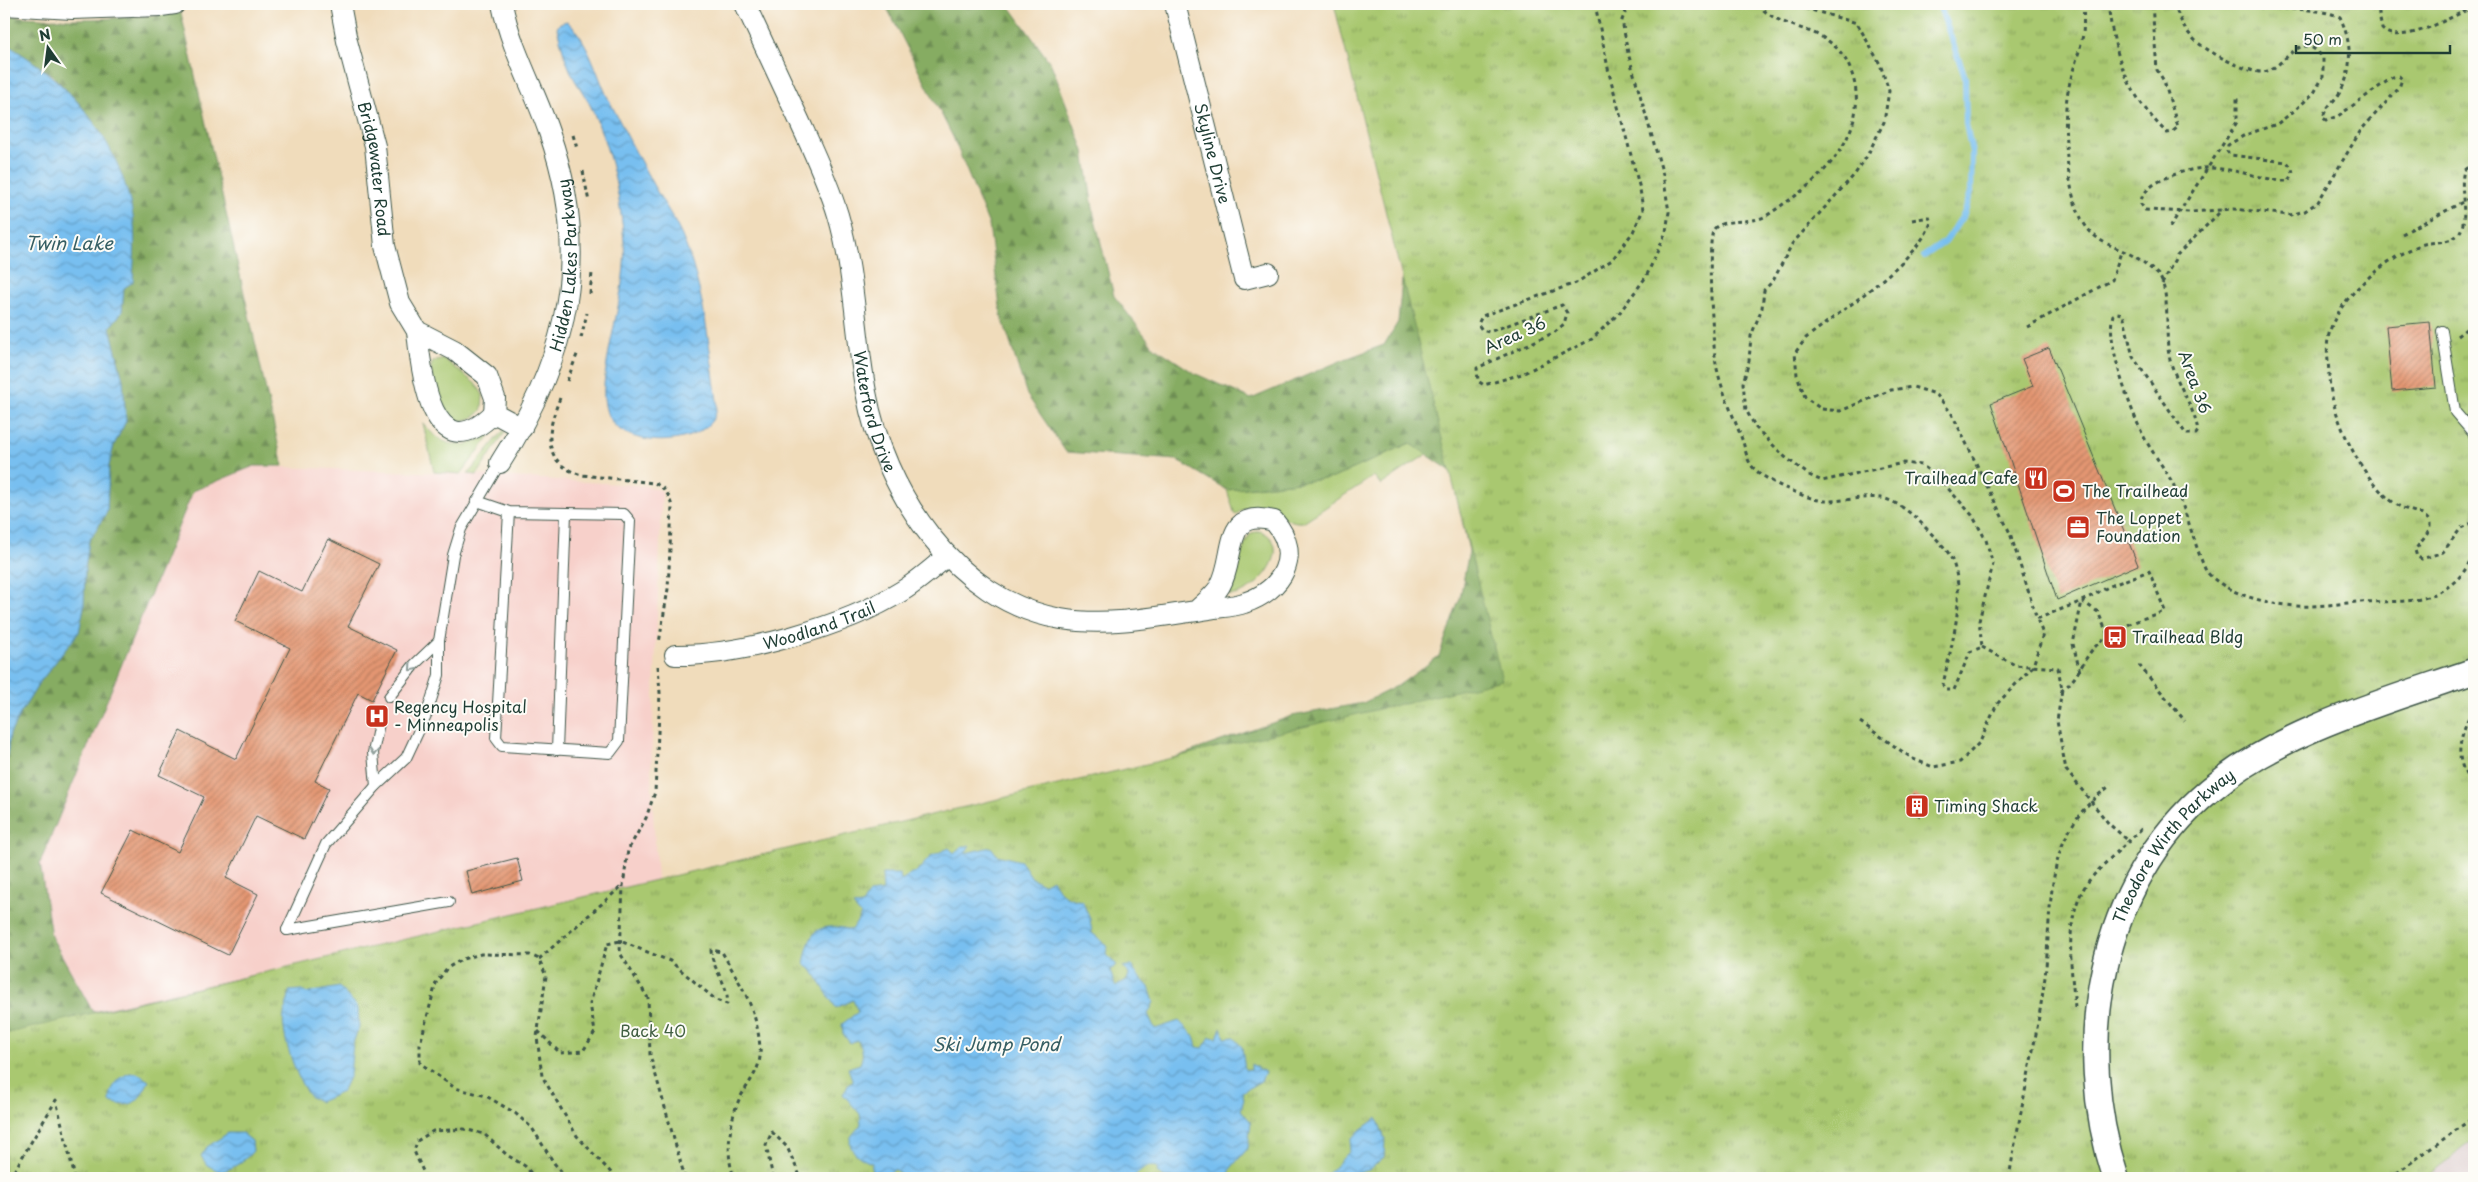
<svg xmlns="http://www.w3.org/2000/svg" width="2478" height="1182" font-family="'Playpen Sans',sans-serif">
<defs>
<pattern id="forest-firs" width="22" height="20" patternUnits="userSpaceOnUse" patternTransform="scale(1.25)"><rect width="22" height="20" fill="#86ac62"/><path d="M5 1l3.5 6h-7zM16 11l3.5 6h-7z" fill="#6d8d52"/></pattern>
<pattern id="park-tufts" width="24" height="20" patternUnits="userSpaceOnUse" patternTransform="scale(1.25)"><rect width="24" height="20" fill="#a9c870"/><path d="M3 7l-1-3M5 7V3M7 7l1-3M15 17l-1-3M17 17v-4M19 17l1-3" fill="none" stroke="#89a45d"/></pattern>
<pattern id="water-waves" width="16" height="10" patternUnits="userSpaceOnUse" patternTransform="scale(1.25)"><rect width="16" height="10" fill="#78bff0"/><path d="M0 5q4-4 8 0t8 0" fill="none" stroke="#629cc3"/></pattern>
<pattern id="building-hatch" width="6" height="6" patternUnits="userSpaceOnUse" patternTransform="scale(1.25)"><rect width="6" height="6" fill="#e49672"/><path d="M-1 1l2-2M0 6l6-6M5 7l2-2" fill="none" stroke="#b87c5e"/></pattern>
</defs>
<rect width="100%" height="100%" fill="#fdfcf7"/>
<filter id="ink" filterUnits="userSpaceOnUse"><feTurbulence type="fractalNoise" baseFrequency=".02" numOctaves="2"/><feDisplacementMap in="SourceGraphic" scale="10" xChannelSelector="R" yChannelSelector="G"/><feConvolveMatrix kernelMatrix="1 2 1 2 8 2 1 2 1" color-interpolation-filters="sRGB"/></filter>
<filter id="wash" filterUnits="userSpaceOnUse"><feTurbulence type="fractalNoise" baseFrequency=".0096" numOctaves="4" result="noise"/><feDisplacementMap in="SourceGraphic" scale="20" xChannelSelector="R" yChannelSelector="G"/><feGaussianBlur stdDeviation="1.12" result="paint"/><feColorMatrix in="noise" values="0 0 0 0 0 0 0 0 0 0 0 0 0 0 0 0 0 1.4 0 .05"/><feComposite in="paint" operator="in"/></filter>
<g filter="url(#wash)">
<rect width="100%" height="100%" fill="#f0dcbb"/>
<path fill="#f7d0ca" d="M254 466 468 474 647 486 662 491 651 773 657 880 93 1012 51 936 40 863 193 490Z"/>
<path fill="#d2bec2" d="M2474 1140V1178H2424L2431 1173Z"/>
<g fill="#a9c870" stroke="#648252">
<path d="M444 359 477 385 483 395 482 409C477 416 473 418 465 420 441 426 432 384 431 366L433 362Z"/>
<path d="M423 423C443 449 465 451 492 433L461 474 434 472Z"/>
<path d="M503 431 505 432 477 475 468 474Z"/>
<path d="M1410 443 1427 454 1381 485 1374 476 1303 522C1280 525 1264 492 1235 515L1227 490 1333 478Z"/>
<path d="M1260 531C1299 546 1254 598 1229 595 1228 589 1233 587 1235 582 1241 565 1240 548 1251 533Z"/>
</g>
<g fill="url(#forest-firs)" stroke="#52744b">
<path d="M885 4H1008L1051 64 1084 151 1094 215 1114 296 1153 346 1194 373 1251 399 1345 359 1384 345 1398 322 1402 280 1541 683 1170 759 1292 716 1363 703 1399 685 1439 656 1460 598 1469 551 1451 471 1410 443 1333 478 1227 490 1177 460 1066 452 1027 395 1001 314 989 225 953 137Z"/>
<path d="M181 13 283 466H254L193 491 40 863 51 936 93 1012 254 975 4 1178V777L10 734 20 714 40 682 79 631 84 607 85 569 89 541 107 512 109 466 114 445 126 421 123 380 110 327 122 312 124 288 101 133 79 103 51 74 4 43V15C63 22 122 19 181 13Z"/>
</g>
<path fill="url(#park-tufts)" stroke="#648252" d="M1334 4H2474V1140L2424 1178H4V1034L1502 680Z"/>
<g fill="url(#water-waves)" stroke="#4c7e92">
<path d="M567 21C588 39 596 72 607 96 623 128 639 159 656 190 665 205 675 220 682 236 704 287 709 346 717 400 723 448 621 455 607 413 600 393 606 371 609 351 615 319 627 274 624 242 620 195 611 150 591 107 585 94 575 83 570 70 564 57 561 42 557 28L560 23Z"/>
<path d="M4 43C67 79 115 134 131 206 137 230 134 257 133 282L124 288 122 312 110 327 123 380 126 421 114 445 109 466 107 512 89 541 85 569 84 607 79 632 40 682 20 714 10 734 4 777Z"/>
<path d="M962 846H970L965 853 991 847 997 855 1021 861 1032 878 1043 884 1052 879C1060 894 1065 898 1082 901L1090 919 1092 933 1107 945 1106 955 1117 965 1110 970 1115 986 1127 980 1129 974 1123 967 1132 965 1135 972 1149 987 1154 1002 1148 1014 1155 1029 1179 1021 1194 1036 1197 1047 1203 1048 1210 1037 1217 1038 1221 1027 1225 1038 1233 1037 1242 1047 1245 1070 1251 1069V1064L1265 1072 1261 1081 1242 1092 1244 1099 1241 1110 1251 1122 1248 1148 1231 1168 1228 1178H1165L1157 1172 1158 1167 1148 1166 1131 1178H903L895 1169 886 1177 871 1173 872 1163C862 1160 846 1150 851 1137 853 1133 859 1128 861 1124L860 1114 843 1094 849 1084 853 1082 848 1068 860 1064C864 1054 863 1048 857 1040L850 1043 843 1034 842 1024 858 1012 853 1000 836 1008 813 971 804 964C810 931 816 921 852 930L861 915 853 906 862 905 869 893 883 891 882 874H899L902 881 911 873H916L931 856 949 848 954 853Z"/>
<path d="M339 987 358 1008 359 1027 353 1043 350 1075 342 1092 319 1102C315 1099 309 1097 307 1093 296 1076 280 1033 284 1014 285 1006 289 1001 289 991L301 990 307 993Z"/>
<path d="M130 1073H137L149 1081C138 1102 134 1109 110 1102 109 1089 118 1077 130 1073Z"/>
<path d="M1377 1118 1385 1139 1384 1157 1369 1170 1350 1175 1346 1178H1324L1349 1152 1352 1139 1360 1130Z"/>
<path d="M228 1133H242L252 1141 253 1151C243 1162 234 1168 220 1172L207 1165 201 1156 207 1147Z"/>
</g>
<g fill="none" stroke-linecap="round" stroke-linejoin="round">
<path stroke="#78bff0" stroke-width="6" d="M1924 256 1946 241 1964 214 1971 192 1972 153 1966 124 1965 77 1939 4"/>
</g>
<g id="blocks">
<g fill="url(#building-hatch)">
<path d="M2430 322 2436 387 2392 391 2386 326Z"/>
<path d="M2049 348 2138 565 2057 600 1991 403 2033 386 2022 359Z"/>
<path d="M328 539 379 564 348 626 397 650 372 700 358 693 315 781 329 788 304 839 256 816 226 878 258 894 228 955 101 893 133 830 178 852 204 797 159 775 180 731 236 759 290 648 235 621 259 571 302 592Z"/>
<path d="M1914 794 1929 804 1920 817 1905 807Z"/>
<path d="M517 858 523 881 472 895 466 871Z"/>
</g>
</g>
</g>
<g filter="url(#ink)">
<use href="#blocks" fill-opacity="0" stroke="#3e5548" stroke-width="1"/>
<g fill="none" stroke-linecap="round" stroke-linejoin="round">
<g stroke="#3e5548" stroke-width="12">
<g id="service">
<path d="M2442 331 2455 412 2474 434"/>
<path d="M477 501 509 512 624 514 630 521 619 741 610 753 502 746 496 738 509 512"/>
<path d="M389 697 414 665 439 641"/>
<path d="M557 750 566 513"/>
<path d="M376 786 373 753 380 718"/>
<path d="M287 930 326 844 376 786 406 758 427 713 439 675V641L453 555 461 529 500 463"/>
<path d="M287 930 449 902"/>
</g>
</g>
<g stroke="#3e5548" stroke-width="22">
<g id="minor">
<path id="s1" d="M340 4 347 41 375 146 385 246 400 303 417 331 454 350 487 376 495 398 494 413 522 428"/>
<path id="s2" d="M745 4C763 43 781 81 799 120 813 151 828 182 838 215 855 273 855 333 866 392 884 491 955 601 1061 619 1109 627 1162 616 1209 609 1220 607 1233 607 1244 603 1283 590 1303 555 1274 521 1221 507 1237 557 1220 586 1215 595 1203 604 1196 611"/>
<path id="s3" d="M1175 4 1244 279 1268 273"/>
<path d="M4 5 72 9 161 6 175 4"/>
<path d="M417 331C421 372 432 474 494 413"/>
<path id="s4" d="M500 463C569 356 592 255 549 132 534 88 511 49 502 4"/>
<path id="s5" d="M675 655C741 656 846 626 902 591 918 581 933 568 947 556"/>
</g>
</g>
<g stroke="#3e5548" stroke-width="28">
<g id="tertiary">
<path id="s6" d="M2116 1178C2072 1044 2098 884 2210 790 2281 730 2387 701 2474 671"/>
</g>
</g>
<g stroke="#3e5548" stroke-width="3" stroke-dasharray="4 4" stroke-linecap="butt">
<path d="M1595 4 1609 73 1640 189 1643 210 1633 232 1612 260 1576 283 1482 316 1478 324 1482 330 1489 332 1562 305 1567 313 1564 324 1555 332 1477 368 1478 381 1484 385 1522 374 1592 339 1620 312 1646 277 1666 232 1669 212 1663 175 1628 53 1622 20 1629 4"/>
<path d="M1758 4C1780 33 1827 22 1848 64 1875 121 1832 171 1788 201 1780 206 1772 213 1764 217 1749 224 1722 218 1714 229 1706 240 1713 346 1716 364 1721 390 1734 417 1743 442 1745 449 1747 459 1751 465 1760 479 1811 502 1828 501 1845 501 1864 496 1881 498 1896 500 1915 516 1925 527 1933 536 1945 546 1950 556 1969 592 1950 648 1943 685L1946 690H1954L1970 652 1982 647 1979 621 1993 564 1986 540 1972 515 1936 475 1921 465 1903 463 1822 481 1809 475 1785 457 1756 428 1746 410 1743 383 1749 361 1751 336 1762 308 1764 290 1773 281 1792 244 1855 174 1867 156 1884 122 1889 91 1880 64 1857 23 1790 4"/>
<path d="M2084 4C2083 14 2084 24 2083 34 2080 52 2073 68 2069 86 2062 114 2066 174 2075 203 2091 253 2119 240 2149 267 2153 270 2158 274 2160 277 2171 298 2164 337 2170 360 2177 385 2194 406 2198 431L2196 434H2186L2133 357 2123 314 2117 313 2113 315C2105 341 2130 408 2142 433 2151 452 2166 469 2175 488 2188 515 2194 544 2206 571 2225 594 2267 604 2296 606 2316 607 2337 604 2357 602 2380 601 2412 604 2433 595 2455 585 2468 572 2474 549"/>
<path d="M2108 4C2115 58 2127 94 2167 133L2172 132 2178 127 2164 81 2157 70 2152 4"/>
<path d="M2173 4C2179 15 2183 28 2192 37 2201 49 2249 74 2263 72 2287 68 2299 26 2323 58V77L2314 93 2294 111 2277 124 2245 135 2228 145 2227 151 2230 155 2287 162 2292 168 2293 174 2289 181H2280C2257 177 2234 169 2211 168 2192 166 2139 182 2141 204L2145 210 2191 212 2234 209 2290 215 2305 211 2318 202 2361 130 2399 88 2402 79 2399 76 2393 77 2338 116 2326 120 2323 118C2325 107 2335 101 2340 92 2354 70 2351 40 2340 17 2309 4 2273 13 2241 4"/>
<path d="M2377 4 2382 29C2401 48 2453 15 2474 7"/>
<path d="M573 135 577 148"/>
<path d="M2474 163 2464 170C2459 189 2468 214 2461 230 2454 244 2437 241 2424 244 2388 255 2334 300 2328 339 2326 350 2329 365 2329 377 2331 416 2364 486 2399 506 2407 511 2424 512 2429 521 2434 531 2419 543 2415 550L2417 557 2422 559 2443 552 2461 528 2474 522"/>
<path d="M583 171 589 202"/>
<path d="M1912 220 1929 217 1931 222C1920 259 1838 313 1806 338L1795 353 1797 375 1805 397 1821 409 1840 411 1891 390 1913 387 1936 394 1952 414 2010 533 2037 619 2082 601 2098 612 2110 640"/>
<path d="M2170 227 2237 122V97"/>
<path d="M2402 234 2474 196"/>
<path d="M2162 284 2177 255 2222 210"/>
<path d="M590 294 592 273"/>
<path d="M2027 327 2112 280 2121 252"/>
<path d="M2457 336 2474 323"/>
<path d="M581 338 587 313"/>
<path d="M567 381 578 352"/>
<path d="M560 398C547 430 540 463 582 475L654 483C666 488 669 495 672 507L668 589 659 643"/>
<path d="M1982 647 2015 665 2058 668 2062 689 2057 721 2066 770 2109 824 2130 842"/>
<path d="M2139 665 2185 721"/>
<path d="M658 666 660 693 655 792 646 818 628 850 623 886 620 953 648 998 650 1055 685 1178"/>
<path d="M2061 691C2077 680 2081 664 2092 650 2111 629 2138 620 2165 611L2149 571 2110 586 2082 601 2073 644 2080 672"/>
<path d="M2474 712C2467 718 2466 724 2463 733 2456 756 2461 768 2474 788"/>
<path d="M1860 722 1913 759 1933 767 1960 762 1980 742 1997 704 2033 666 2043 634 2037 619"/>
<path d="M539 959 622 886"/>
<path d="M2075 1007C2071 966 2062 909 2093 876 2108 859 2127 844 2143 827"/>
<path d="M538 1031 560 1053 583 1051 595 1032 590 1004 607 944 620 941 670 961 716 1000 727 1004C730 985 712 970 711 950L722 952C741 986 757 1007 760 1048 762 1068 750 1080 741 1096 730 1115 724 1159 735 1178"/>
<path d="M10 1178 56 1100 75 1178"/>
<path d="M426 1178 414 1151 417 1141 433 1131 464 1129 484 1134 507 1155 525 1166 535 1178"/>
<path d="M567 1178 554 1163 532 1128 515 1113 486 1096 455 1088 420 1063V1044L436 983 447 968 463 959 481 954 530 955 539 959 546 976 537 1037 542 1076 577 1136 616 1178"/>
<path d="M773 1178 766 1145 772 1132 787 1147 801 1178"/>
<path d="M2009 1178C2020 1111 2036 1044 2045 977 2050 934 2047 873 2067 835 2078 813 2092 799 2111 785"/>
<path d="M2390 1178 2474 1117"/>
</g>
<use href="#service" stroke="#fff" stroke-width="10"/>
<use href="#minor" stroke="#fff" stroke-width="20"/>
<use href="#tertiary" stroke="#fff" stroke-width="25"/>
<path stroke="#1f3d34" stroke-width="4" d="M2470 1178 2474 1175"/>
</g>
<defs><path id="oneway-chevron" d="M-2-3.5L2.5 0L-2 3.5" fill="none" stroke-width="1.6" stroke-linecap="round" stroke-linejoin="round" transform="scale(1.25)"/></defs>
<g stroke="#8f9e9a">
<use href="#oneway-chevron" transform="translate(412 668) rotate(131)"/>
<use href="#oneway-chevron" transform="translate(374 752) rotate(95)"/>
</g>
</g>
<defs>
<g id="restaurant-square" transform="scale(1.25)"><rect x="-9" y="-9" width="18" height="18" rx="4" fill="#c8321e" stroke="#fdfcf7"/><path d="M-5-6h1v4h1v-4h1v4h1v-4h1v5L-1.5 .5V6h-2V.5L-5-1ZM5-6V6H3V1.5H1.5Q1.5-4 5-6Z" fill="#fff"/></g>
<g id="stadium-square" transform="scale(1.25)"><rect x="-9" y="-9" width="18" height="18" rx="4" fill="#c8321e" stroke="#fdfcf7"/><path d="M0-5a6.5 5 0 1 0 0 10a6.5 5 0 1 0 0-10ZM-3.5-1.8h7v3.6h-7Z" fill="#fff"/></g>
<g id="office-square" transform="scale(1.25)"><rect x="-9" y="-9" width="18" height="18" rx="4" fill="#c8321e" stroke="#fdfcf7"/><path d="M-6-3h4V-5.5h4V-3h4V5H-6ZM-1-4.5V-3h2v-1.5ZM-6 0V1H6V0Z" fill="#fff"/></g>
<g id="bus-square" transform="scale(1.25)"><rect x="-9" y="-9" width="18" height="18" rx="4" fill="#c8321e" stroke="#fdfcf7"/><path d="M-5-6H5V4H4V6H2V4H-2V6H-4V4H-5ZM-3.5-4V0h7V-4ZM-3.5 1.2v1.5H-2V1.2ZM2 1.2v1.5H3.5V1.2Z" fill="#fff"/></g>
<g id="hospital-square" transform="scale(1.25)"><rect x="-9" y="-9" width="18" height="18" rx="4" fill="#c8321e" stroke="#fdfcf7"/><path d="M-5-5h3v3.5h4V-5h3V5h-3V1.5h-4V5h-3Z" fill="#fff"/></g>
<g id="building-square" transform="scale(1.25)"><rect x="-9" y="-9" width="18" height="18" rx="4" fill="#c8321e" stroke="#fdfcf7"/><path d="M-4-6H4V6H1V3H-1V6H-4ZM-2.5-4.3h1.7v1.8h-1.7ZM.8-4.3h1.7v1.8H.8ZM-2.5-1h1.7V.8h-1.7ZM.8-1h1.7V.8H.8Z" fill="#fff"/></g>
</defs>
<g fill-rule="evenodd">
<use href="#restaurant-square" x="2036" y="478"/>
<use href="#stadium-square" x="2064" y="491"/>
<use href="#office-square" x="2078" y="527"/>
<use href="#bus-square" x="2115" y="637"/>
<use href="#hospital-square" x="377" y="716"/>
<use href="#building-square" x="1917" y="806"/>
</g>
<g text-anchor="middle" stroke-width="4" stroke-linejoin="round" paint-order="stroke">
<g font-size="16" fill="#1f3d34" stroke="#fdfcf7">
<text dy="6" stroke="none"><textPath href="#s3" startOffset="154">Skyline Drive</textPath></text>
<text dy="6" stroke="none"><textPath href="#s1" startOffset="169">Bridgewater Road</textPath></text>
<text dy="6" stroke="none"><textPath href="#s4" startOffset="212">Hidden Lakes Parkway</textPath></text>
<text transform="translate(1515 335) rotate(-24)" y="6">Area 36</text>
<text transform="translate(2195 382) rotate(70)" y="6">Area 36</text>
<text dy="6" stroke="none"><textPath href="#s2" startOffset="431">Waterford Drive</textPath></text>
<text dy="6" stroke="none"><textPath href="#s5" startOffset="148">Woodland Trail</textPath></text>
<text dy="6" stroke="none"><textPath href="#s6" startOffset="356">Theodore Wirth Parkway</textPath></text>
</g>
<g font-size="16" fill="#1f3d34" stroke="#fdfcf7" text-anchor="start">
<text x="2018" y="484" text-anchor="end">Trailhead Cafe</text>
<text x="2082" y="497">The Trailhead</text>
<text x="2096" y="524">The Loppet<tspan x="2096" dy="18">Foundation</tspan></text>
<text x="2132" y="643">Trailhead Bldg</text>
<text x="394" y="713">Regency Hospital<tspan x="394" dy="18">- Minneapolis</tspan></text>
<text x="1934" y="812">Timing Shack</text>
</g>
<g font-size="16" fill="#426043" stroke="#fdfcf7">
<text x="653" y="1037">Back 40</text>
</g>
<g font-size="18" font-style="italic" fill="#355e63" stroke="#fdfcf7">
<text x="69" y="250">Twin Lake</text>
<text x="996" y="1051">Ski Jump Pond</text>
</g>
</g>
<rect width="2478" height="1182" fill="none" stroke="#fdfcf7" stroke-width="20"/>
<g transform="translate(48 48) rotate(346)" stroke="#fdfcf7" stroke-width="4" paint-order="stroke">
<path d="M0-4L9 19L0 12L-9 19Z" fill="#1f3d34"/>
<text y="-8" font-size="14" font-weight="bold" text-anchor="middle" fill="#1f3d34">N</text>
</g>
<path d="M2296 45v8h154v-8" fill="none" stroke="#1f3d34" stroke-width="2.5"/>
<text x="2303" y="45" font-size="15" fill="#1f3d34" stroke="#fdfcf7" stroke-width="4" paint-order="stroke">50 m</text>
</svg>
